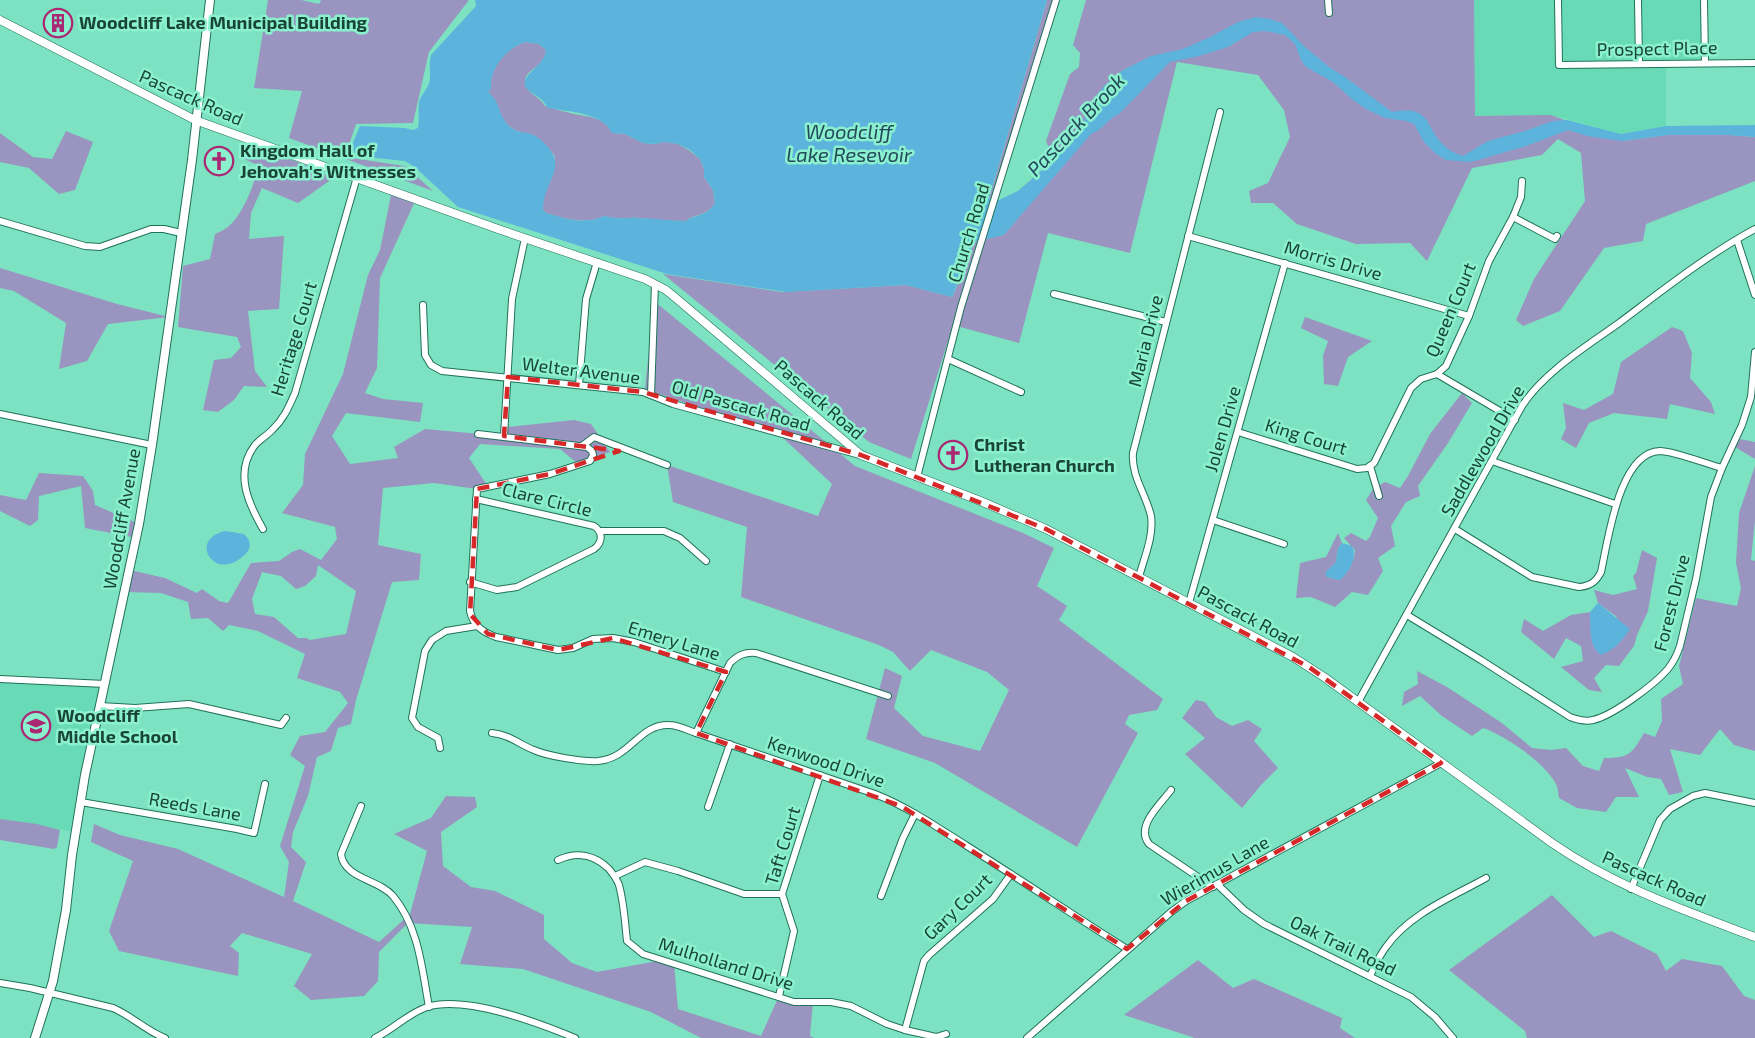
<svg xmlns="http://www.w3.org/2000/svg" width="1755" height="1038" font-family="'Exo 2',sans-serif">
<rect width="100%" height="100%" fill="#7de2c1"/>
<g fill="#68dab6">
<path d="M1474 0H1706L1705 65 1666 66V126L1621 134 1551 115 1475 116Z"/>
<path d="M0 679 105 684 76 832 0 819Z"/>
</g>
<g fill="#9a94c0" fill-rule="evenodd">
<path d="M268 0H301L319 4 321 0H469L429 52 413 123 356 124 345 157 405 166 433 191 289 138 302 91 254 88Z"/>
<path d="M1047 0H1056L1013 142 998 201 1018 191 1054 160 1046 141 1070 74 1079 67 1080 53 1073 45 1086 0H1474L1475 116 1551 115 1622 141 1667 135H1729L1755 137V181L1646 224 1643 241 1604 248 1560 311 1523 326 1516 320 1534 279 1585 201 1581 153 1558 139 1542 155 1472 168 1427 261 1410 243 1356 244 1297 224 1273 203H1251L1249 191 1268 183 1290 137 1284 110 1258 75 1177 62 1130 253 1048 233 1019 343 953 325 911 459 869 442 663 274 782 292 906 285 952 297 965 268 986 209Z"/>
<path d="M526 42 539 44 546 50C546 67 526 68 525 81 524 92 541 97 545 106 555 109 565 112 574 114 590 117 604 117 612 133L625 134 643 143 654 144 664 142 678 144 690 151 700 159 704 169V177L713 190 715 203C706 217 697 213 686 221 670 221 654 219 638 218 627 217 616 220 605 216 585 225 566 219 546 213L543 210V196L555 157C550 149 540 137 530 134 522 132 515 132 508 125 499 117 494 102 488 91L491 88C489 68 507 47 526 42Z"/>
<path d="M66 131 93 142 75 190 59 194 29 168 0 162V133L33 157 52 159Z"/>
<path d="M244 143 319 170 332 179 298 203 262 188 251 213 249 239 284 236 279 309 248 311 255 371 267 387 244 386 234 400 218 412 203 410 214 360 231 358 241 347 237 337 178 327 183 266 210 259 215 234C219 232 224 230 228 227 243 214 255 184 258 165L242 158Z"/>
<path d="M392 190 416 199 380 278 377 368 365 393 383 399 423 403 420 422 346 413 332 436 350 464 398 458 394 447 425 429 503 436 508 427 574 420 591 424 610 452 577 463 560 449 480 444 469 458 487 485 477 489 434 483 383 488 378 545 421 554 419 580 392 582 356 700 351 724 338 728 331 751 317 757 308 796 293 832 291 847 306 862 293 901 379 942 410 914 427 851 394 834 431 818 446 796 475 797 477 807 441 832 443 866 471 887 495 891 544 915V939L572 963 597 972 663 960 674 964 678 1009 761 1036 779 996 794 1002H813L810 1036 814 1038H701L651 1012 523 969 460 964 472 927 408 923 379 952 378 981 364 996 311 1000 294 986 312 954 242 933 230 946 239 953 238 976 119 951 109 931 133 861 91 842 94 824 120 835 178 849 284 897 289 862 280 846 305 766 290 755 300 736 325 732 348 703 340 692 297 678 305 654 258 631 229 625 223 631 208 618 191 619 188 602 161 593 125 592 130 570 165 578 197 593 202 589 219 601 228 603 251 563 279 561 292 552 300 549 321 560 337 539 335 527 282 513 303 485 305 454 343 374 368 275 380 250ZM318 565 356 591 346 634 310 640 307 638H298L274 617 255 614 252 599 262 572 281 576 296 589 305 586 316 576Z"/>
<path d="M0 268 117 304 169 317 108 324 87 361 59 369 66 323 14 291 0 288Z"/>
<path d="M654 301 855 466 1023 533 1054 548 1037 586 1067 606 1059 620 1163 699 1157 710 1129 715 1125 724 1138 733 1077 847 935 763 866 739 885 668 902 676 894 708 923 736 980 751 1009 690 987 672 931 650 910 671 893 652 879 645 741 597 747 527 673 502 667 465 818 516 832 484 780 435 645 389Z"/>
<path d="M1305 317 1372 341 1348 357 1338 386 1324 384 1323 356 1328 341 1301 328Z"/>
<path d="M1672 327 1683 331 1692 353 1690 378 1711 402 1715 414 1670 404 1667 419 1614 413 1589 423 1576 448 1561 439 1566 428 1563 403 1584 410 1613 394 1621 362Z"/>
<path d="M1462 393 1472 403 1448 443 1418 486 1420 496 1406 502 1391 526 1395 546 1378 558 1383 571 1368 595 1352 592 1335 607 1311 597 1296 598 1300 563 1326 557 1338 533 1342 543 1338 548 1336 562 1327 577 1340 580C1348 571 1354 563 1355 550L1344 538 1351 533 1366 541 1370 537 1378 518 1366 500 1373 489 1385 482 1400 488 1408 476 1430 434Z"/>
<path d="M1740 439 1755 442V459L1735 447Z"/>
<path d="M1755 466V520L1751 560 1755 561V751L1734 745 1720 729 1700 755 1670 749 1683 792 1669 795 1661 779 1647 777 1625 768 1639 797H1616L1606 812 1577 808 1559 798C1558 794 1558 788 1556 784 1544 762 1506 736 1483 728L1472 736 1442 716 1420 696 1402 706 1404 692 1418 684 1417 671 1447 687 1502 723 1532 748 1551 750 1566 748 1583 766 1599 771 1604 758C1629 758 1632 754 1644 733L1655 737 1662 721 1661 699 1683 684 1679 666 1696 598 1737 606 1741 588 1736 563 1739 513Z"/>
<path d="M39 473 83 476 93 491 95 505 139 524 137 538 85 528 81 486 39 496 38 520 30 526 0 511V495L26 500Z"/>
<path d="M1642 550 1657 558 1648 611 1637 635 1634 646 1619 666 1606 665 1594 678 1602 692 1589 690 1561 667 1583 661 1581 646 1566 638 1554 659 1521 632 1524 619 1543 631 1571 615 1590 612 1592 641 1617 617 1598 603 1594 590 1613 595 1637 589 1633 576 1636 573Z"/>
<path d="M1196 700 1205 702 1216 717 1232 726 1248 720 1262 729 1254 741 1278 768 1261 785 1242 808 1185 754 1205 738 1182 718Z"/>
<path d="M0 819 37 824 60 830 57 847 54 849 0 840Z"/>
<path d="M1552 895 1594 937 1611 931 1657 954 1666 971 1682 959 1722 966 1744 996 1755 1000V1038H1527L1525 1031 1449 970Z"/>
<path d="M1198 960 1233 988 1254 979 1342 1018 1340 1028 1355 1038H1195L1124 1015Z"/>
</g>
<g fill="#5cb4dd" fill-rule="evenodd">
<path d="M475 0H1047L989 198 997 201 1018 191 1050 164 1083 127 1085 117 1095 105V97L1105 85 1123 70 1151 56 1183 49 1208 38 1238 22 1256 17 1270 19 1282 23 1304 46 1329 67 1345 77 1392 112C1399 111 1409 109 1416 112 1426 115 1429 125 1434 133 1440 144 1451 153 1463 156L1488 141 1525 131 1553 121 1567 120 1621 134 1666 126 1755 125V137L1729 135H1667L1622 141 1587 136 1568 130 1529 145 1471 162 1446 160 1435 153 1424 142 1414 124 1406 121 1385 118 1366 109 1353 100 1333 82 1306 67 1301 60 1295 44 1285 35 1265 31 1253 32 1228 47 1199 56 1170 62 1119 114C1107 119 1104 129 1091 134L1004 235 974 242 952 297 906 285 786 292 667 274 458 207 416 168 405 161 356 156 351 147 360 126 405 128 413 130 418 128C420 119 417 107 420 99 423 93 430 86 430 78 430 70 429 63 431 55L476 6ZM526 42 539 44 546 50C546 66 516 76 527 89 532 94 538 96 543 101 545 103 546 106 548 108 569 112 602 112 612 133L625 134 643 143 654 144 664 142 678 144 690 150 700 159 704 169V177L713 190 715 203C706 217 697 214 686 221 670 221 654 218 638 218 627 217 616 220 605 216 585 225 566 219 546 213L543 210C542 191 558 174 555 161 554 151 540 137 531 134 525 132 519 133 513 129 501 122 501 109 494 98 492 96 490 94 488 91L491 89C489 69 507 47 526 42Z"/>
<path d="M226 531 244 534C249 539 252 544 248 551 246 554 241 558 238 560 212 578 189 538 226 531Z"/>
<path d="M1342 543 1352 546C1358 558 1349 572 1340 580L1327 577 1325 573 1336 562 1338 548Z"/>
<path d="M1598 603 1630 629C1622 641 1614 650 1601 655 1588 646 1591 627 1590 612Z"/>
</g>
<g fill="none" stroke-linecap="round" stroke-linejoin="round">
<g stroke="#20725b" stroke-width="8">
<g id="minor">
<path d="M1328 0 1329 13"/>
<path d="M1558 0 1559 65 1755 63"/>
<path d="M1638 0 1639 64"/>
<path d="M1704 0 1705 63"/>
<path d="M1513 217 1555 239 1557 236"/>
<path d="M0 221 85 246 100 247 151 229H164L181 233"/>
<path d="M1188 236 1469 316"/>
<path d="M1737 240 1755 295"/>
<path d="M1054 294 1166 322"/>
<path d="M423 305 425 355 431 365 442 371 643 392 673 404 860 455"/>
<path d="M948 359 1021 392"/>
<path d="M1437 374 1515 420"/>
<path d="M579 385 586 299 597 262"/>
<path d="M651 395 655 284"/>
<path d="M0 414 152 445"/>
<path d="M1238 432 1357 469 1367 468 1374 463 1411 388 1421 379 1437 374 1446 366 1469 316 1489 261 1513 217 1521 197 1522 181"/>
<path d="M478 434 587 447 592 451 593 455 590 461 550 474 477 489 470 611C473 625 482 632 496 637L558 650 573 648 593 639 613 638 634 642 726 672"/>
<path d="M504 436 512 299 525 238"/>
<path d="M582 446 594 437 667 465"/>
<path d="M1492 461 1615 504"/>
<path d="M1370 466 1379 496"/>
<path d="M917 477 961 307 1056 0"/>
<path d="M1213 520 1284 544"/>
<path d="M263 529C248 503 234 472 255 445 260 439 268 435 273 429 284 419 289 406 295 393L357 177"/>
<path d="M1455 529 1532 577 1579 587C1590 586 1596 582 1601 572 1608 541 1619 452 1660 451 1673 451 1707 464 1722 468"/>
<path d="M600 531H664L680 538 706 561"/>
<path d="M1139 577C1144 558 1154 536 1151 516 1146 494 1131 476 1133 453L1220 112"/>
<path d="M470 582 497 590 517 587 594 549C603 542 603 532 594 526L476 499"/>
<path d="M1189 603 1285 263"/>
<path d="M1407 615 1481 660 1570 717C1578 720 1585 722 1593 720 1612 716 1654 685 1667 670 1673 663 1677 655 1680 646L1696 579 1711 497 1722 468 1742 425 1751 397 1755 352"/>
<path d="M0 679 105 684"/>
<path d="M1358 702 1522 406C1544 372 1587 346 1619 323 1663 290 1707 255 1755 229"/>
<path d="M100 706 135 708 189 704 281 725 286 718"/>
<path d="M492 733C511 735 518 744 534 750 547 756 583 762 598 761 631 758 639 724 669 725 678 725 687 730 696 733L875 794C908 807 937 827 967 846 1021 880 1073 915 1127 949"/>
<path d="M696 733 730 663C738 655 745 652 756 653L888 696"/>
<path d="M440 748 438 738 418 727 412 718 425 651 432 640 446 631 477 626"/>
<path d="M1171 790C1160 805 1135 826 1149 844L1213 887"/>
<path d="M81 802 237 829 254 833 265 784"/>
<path d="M361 806 341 854C344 879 379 879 393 896 419 927 422 969 429 1007"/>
<path d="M708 807 730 744"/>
<path d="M558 860C577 851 595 855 609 869 613 874 617 879 619 885 624 903 625 923 627 941L643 954 794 1002H831L851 1006 887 1024 905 1030 936 1037 946 1034"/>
<path d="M615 876 645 862 678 871 744 894H782"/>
<path d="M1217 884 1244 910 1264 924 1411 997 1435 1017 1453 1038"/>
<path d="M1631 889 1660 820 1670 809 1693 796 1705 793 1755 803"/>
<path d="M881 896 903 838 915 814"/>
<path d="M1370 976C1375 966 1379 956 1386 947 1409 914 1452 897 1486 878"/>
<path d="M0 983 30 988 113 1008C132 1016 146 1031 165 1038"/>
<path d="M779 996 794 931 782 894 820 775"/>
<path d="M905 1030 924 961 929 955 993 899 1011 874"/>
<path d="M375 1038C394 1029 407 1014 427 1007 465 995 539 1023 575 1038"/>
<path d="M1027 1038 1171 912 1186 901 1441 763"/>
</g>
</g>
<g stroke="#20725b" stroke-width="9">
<path id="tertiary" d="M0 20 195 120 498 229 645 279 666 290 677 299 861 455 978 500 1046 529 1293 657 1324 677 1552 843C1616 887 1683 910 1755 937"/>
</g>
<g stroke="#20725b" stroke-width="10">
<path id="secondary" d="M35 1038 53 981 66 910 72 855 85 775 139 524 152 445 192 160 210 0"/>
</g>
<use href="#minor" stroke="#fff" stroke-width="6"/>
<use href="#tertiary" stroke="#fff" stroke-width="8"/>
<use href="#secondary" stroke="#fff" stroke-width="8"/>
</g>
<path fill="none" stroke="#d62828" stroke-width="4.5" stroke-dasharray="12 8" stroke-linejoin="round" d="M508 377 643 392 861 455 1046 529 1309 667 1441 763 1186 901 1127 949 901 806 696 733 726 672 613 638 558 650 488 634 470 614 477 489 550 474 619 451 504 436Z"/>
<defs>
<g id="building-ring" transform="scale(1.5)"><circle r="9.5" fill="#8af0ce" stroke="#aa2773" stroke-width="1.5"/><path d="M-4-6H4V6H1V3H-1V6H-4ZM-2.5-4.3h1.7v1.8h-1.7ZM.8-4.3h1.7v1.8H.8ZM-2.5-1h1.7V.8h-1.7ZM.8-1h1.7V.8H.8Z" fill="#aa2773"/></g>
<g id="church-ring" transform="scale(1.5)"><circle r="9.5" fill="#8af0ce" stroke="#aa2773" stroke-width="1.5"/><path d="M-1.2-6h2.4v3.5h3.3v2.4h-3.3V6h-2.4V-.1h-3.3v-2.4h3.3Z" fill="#aa2773"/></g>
<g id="school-ring" transform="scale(1.5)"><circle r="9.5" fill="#8af0ce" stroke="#aa2773" stroke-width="1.5"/><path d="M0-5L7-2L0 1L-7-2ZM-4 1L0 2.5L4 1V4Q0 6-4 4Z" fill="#aa2773"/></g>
</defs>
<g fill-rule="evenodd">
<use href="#building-ring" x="58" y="23"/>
<use href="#church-ring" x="219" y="161"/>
<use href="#church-ring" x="953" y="455"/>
<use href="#school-ring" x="36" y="726"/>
</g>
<g text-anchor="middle" stroke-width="5" stroke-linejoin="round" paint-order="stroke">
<g font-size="18" font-weight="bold" fill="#194537" stroke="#8af0ce" text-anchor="start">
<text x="79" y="29">Woodcliff Lake Municipal Building</text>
<text x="240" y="157">Kingdom Hall of<tspan x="240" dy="21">Jehovah's Witnesses</tspan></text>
<text x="974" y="451">Christ<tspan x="974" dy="21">Lutheran Church</tspan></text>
<text x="57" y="722">Woodcliff<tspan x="57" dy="21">Middle School</tspan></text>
</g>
<g font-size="18" fill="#194537" stroke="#8af0ce">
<text transform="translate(1657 49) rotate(-1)" y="6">Prospect Place</text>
<text transform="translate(191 98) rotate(24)" y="6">Pascack Road</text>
<text transform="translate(969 233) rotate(-73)" y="6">Church Road</text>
<text transform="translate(1333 261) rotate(16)" y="6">Morris Drive</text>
<text transform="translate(1451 310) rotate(-67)" y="6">Queen Court</text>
<text transform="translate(294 339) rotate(-73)" y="6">Heritage Court</text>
<text transform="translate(1146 341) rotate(-76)" y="6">Maria Drive</text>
<text transform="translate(581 371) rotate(7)" y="6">Welter Avenue</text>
<text transform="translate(819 400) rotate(41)" y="6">Pascack Road</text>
<text transform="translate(741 406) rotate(16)" y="6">Old Pascack Road</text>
<text transform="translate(1223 429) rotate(-74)" y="6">Jolen Drive</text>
<text transform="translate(1306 437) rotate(17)" y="6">King Court</text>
<text transform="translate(1483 451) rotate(-60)" y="6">Saddlewood Drive</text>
<text transform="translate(547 500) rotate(14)" y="6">Clare Circle</text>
<text transform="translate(122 519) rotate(-80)" y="6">Woodcliff Avenue</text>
<text transform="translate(1672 603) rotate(-76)" y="6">Forest Drive</text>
<text transform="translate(1248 617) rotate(28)" y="6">Pascack Road</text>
<text transform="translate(674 641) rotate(17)" y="6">Emery Lane</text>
<text transform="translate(826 762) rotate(19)" y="6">Kenwood Drive</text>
<text transform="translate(195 807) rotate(10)" y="6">Reeds Lane</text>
<text transform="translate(783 846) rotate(-73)" y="6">Taft Court</text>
<text transform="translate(1215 871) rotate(-30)" y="6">Wierimus Lane</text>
<text transform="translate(1654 879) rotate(24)" y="6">Pascack Road</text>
<text transform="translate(958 907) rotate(-44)" y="6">Gary Court</text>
<text transform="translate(1343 946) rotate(26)" y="6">Oak Trail Road</text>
<text transform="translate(726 964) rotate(17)" y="6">Mulholland Drive</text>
</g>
<g font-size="20" font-style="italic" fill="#23495b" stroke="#8af0ce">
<text transform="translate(1076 125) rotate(-47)" y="7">Pascack Brook</text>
<text x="849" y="139">Woodcliff<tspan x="849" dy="23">Lake Resevoir</tspan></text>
</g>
</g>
</svg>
